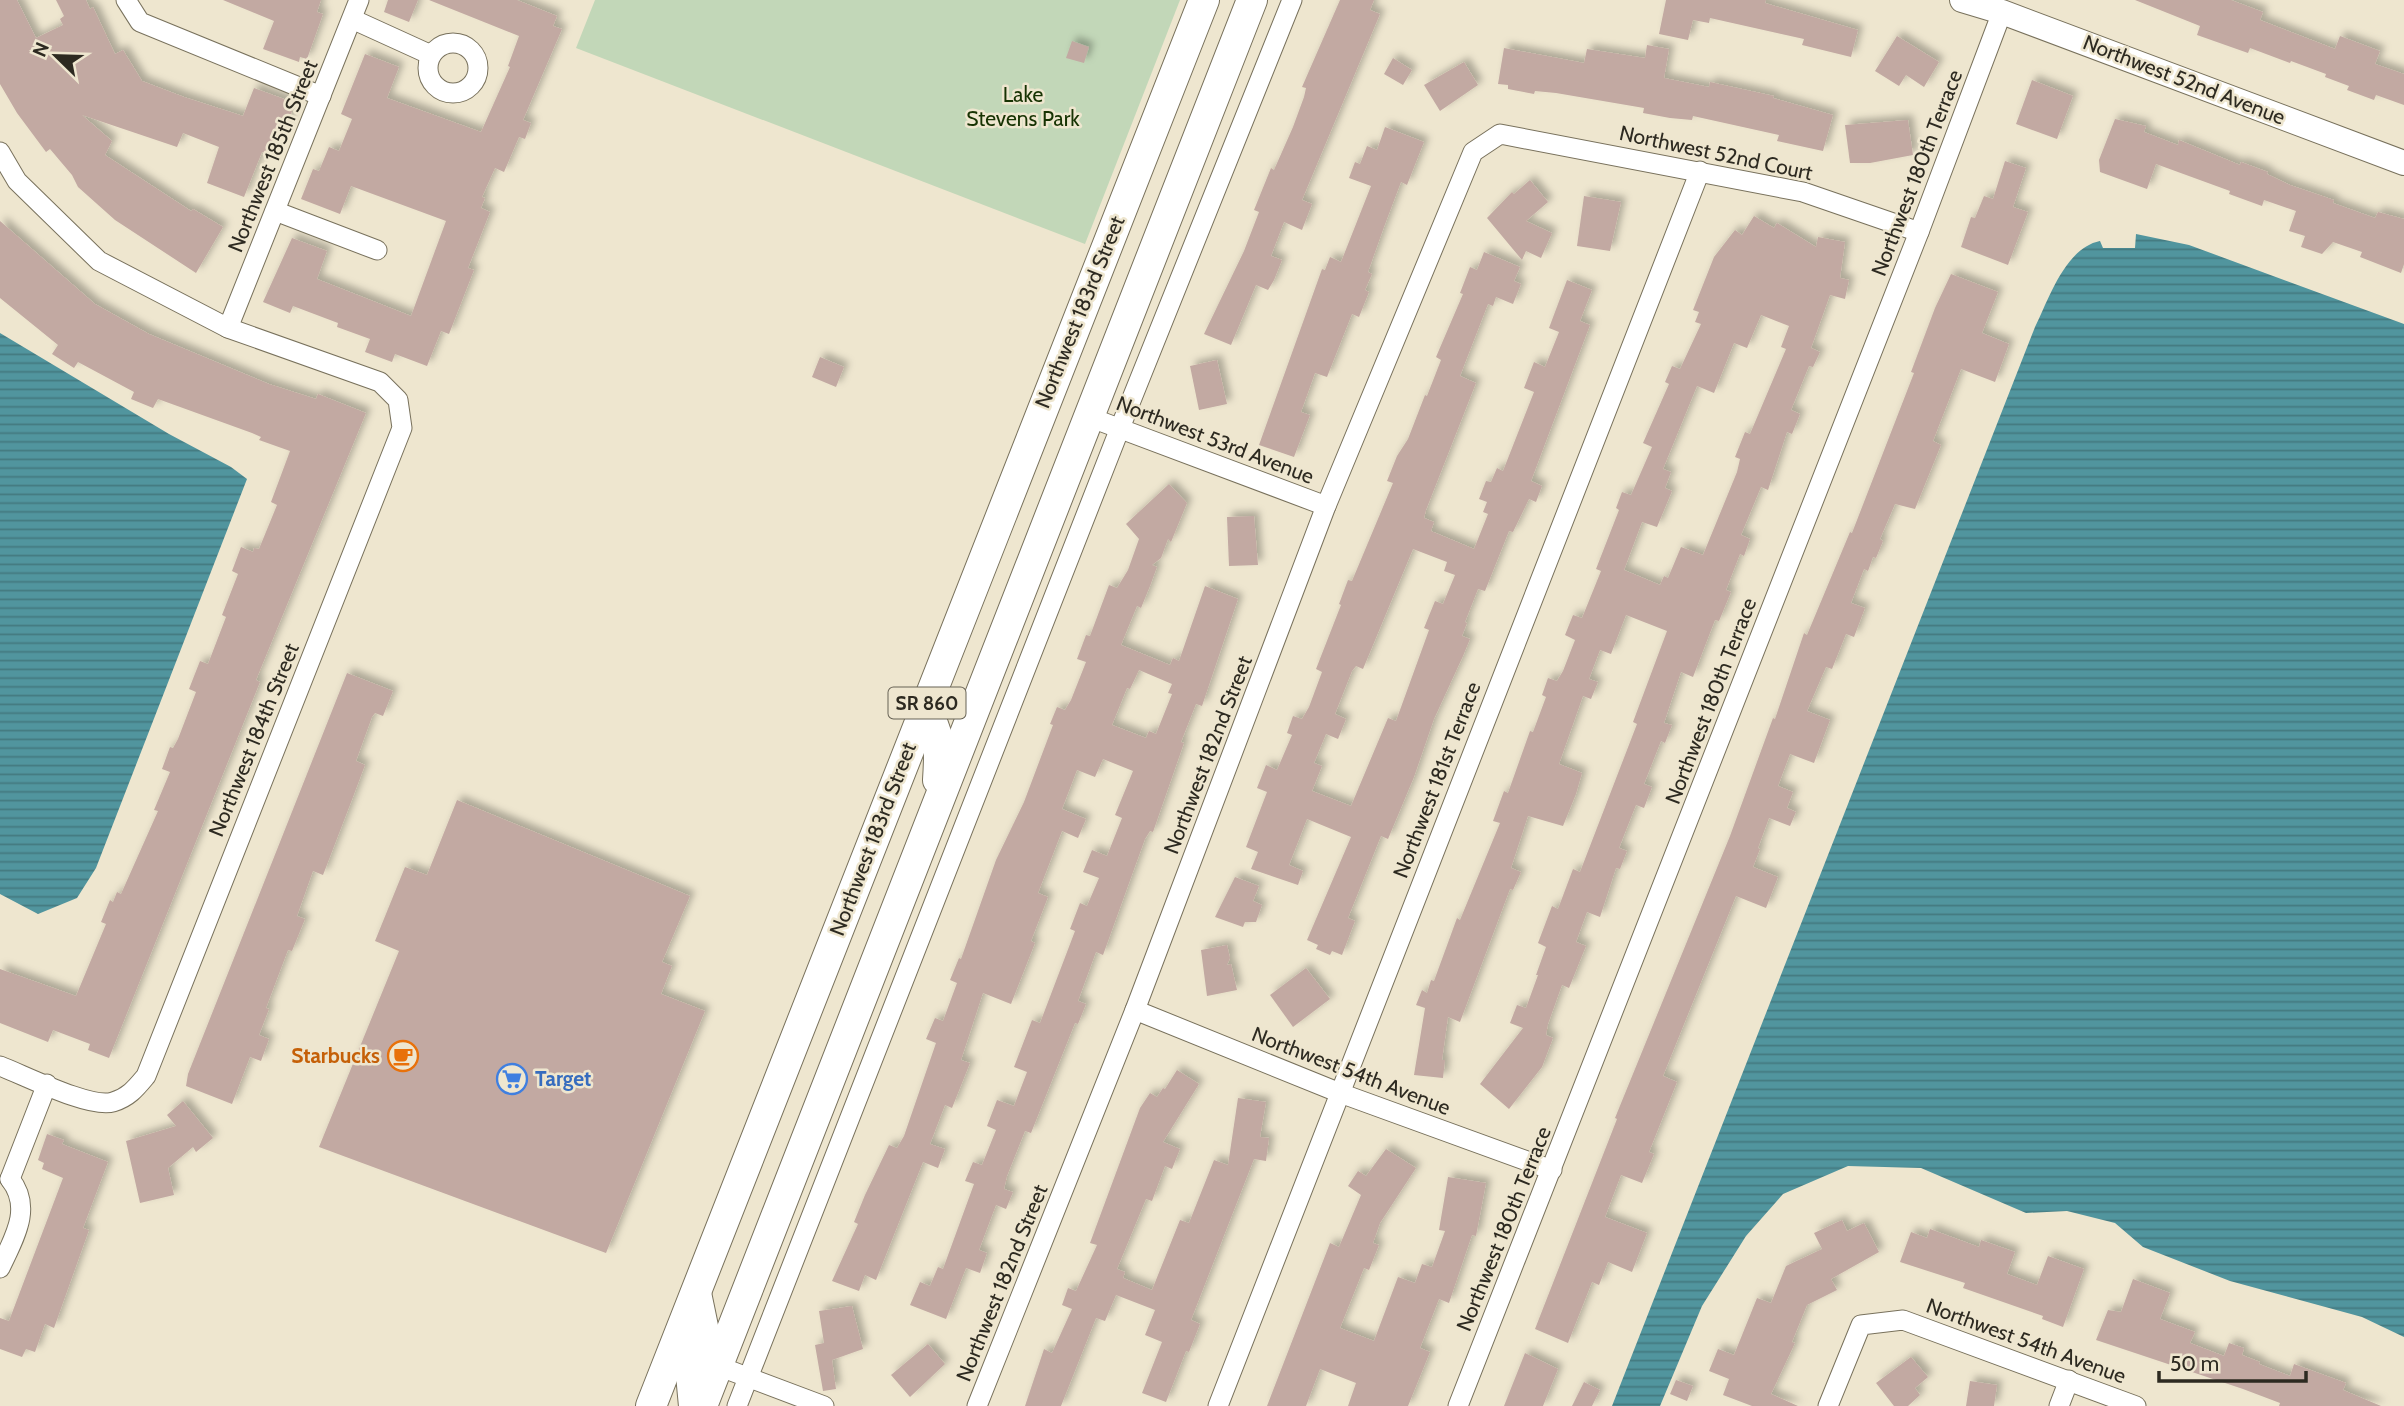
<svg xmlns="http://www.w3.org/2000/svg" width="2404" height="1406" font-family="Cabin,sans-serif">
<defs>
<pattern id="water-rules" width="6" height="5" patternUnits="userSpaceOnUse" patternTransform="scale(1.75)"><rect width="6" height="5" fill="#51959e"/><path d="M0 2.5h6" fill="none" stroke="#447a80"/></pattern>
<filter id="shadow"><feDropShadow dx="5" dy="-5" stdDeviation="3.5" flood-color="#0004"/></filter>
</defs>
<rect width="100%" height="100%" fill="#eee6cf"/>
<path fill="#c2d7b8" d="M595 0H1180L1085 244 576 48Z"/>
<g fill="url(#water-rules)">
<path d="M2136 234 2189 245 2404 324V1337L2362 1317 2230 1281 2143 1247 2115 1223 2067 1211 2026 1213 1921 1168 1848 1166 1783 1194 1746 1236 1702 1306 1660 1406H1612L2035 327C2049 299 2065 248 2100 241L2103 248H2135Z"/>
<path d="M0 333 169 434 231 467 247 479 96 868 77 898 38 914 0 894Z"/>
</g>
<g fill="#c2a9a2" fill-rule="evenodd" filter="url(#shadow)">
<path d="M0 0H17L36 38 63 25 60 19 64 16 56 0H86L90 9 93 7 115 54 123 50 142 81 184 97 243 116 254 88 295 103 284 132 275 134 267 154 262 152 244 197 207 183 219 147 183 133 177 147 82 115 112 141 105 155 191 211 193 209 223 227 196 273 115 220 78 187 72 175 50 149 46 152 17 113 0 84Z"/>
<path d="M223 0H321L317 12 323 14 307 59 300 57 299 62 263 49 274 21Z"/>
<path d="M388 0H418L409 22 384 12Z"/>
<path d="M429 0H517L557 16 553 26 562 29 523 120 531 123 525 139 519 137 504 172 495 168 482 197 485 198 481 208 490 212 468 268 474 270 449 334 441 331 427 366 395 354 392 362 365 352 370 339 337 327 338 323 293 306 290 313 263 302 292 238 327 251 317 279 411 316 446 221 351 186 340 214 301 199 313 169 319 171 329 147 339 151 352 119 341 114 365 54 399 67 387 98 481 132 510 67 508 66 519 36Z"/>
<path d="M1340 0H1374L1370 10 1380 14 1302 200 1312 204 1302 230 1284 222 1271 256 1282 260 1274 280 1268 290 1256 285 1231 345 1204 334 1244 251 1259 212 1254 210 1271 168 1274 170 1293 127 1304 97 1306 88 1302 87Z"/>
<path d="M1666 0H1766L1765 3 1858 30 1851 57 1802 45 1804 39 1710 18 1709 23 1693 20 1688 40 1659 34Z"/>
<path d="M2135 0H2231L2263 12 2260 20 2335 49 2340 36 2380 51 2375 64 2404 74V105L2376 95 2374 100 2347 90 2349 86 2325 77 2326 74 2291 61 2290 63 2250 48 2248 53 2197 35 2200 26Z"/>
<path d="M1897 36 1939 62 1924 87 1906 75 1899 86 1875 71Z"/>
<path d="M1072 41 1089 47 1084 63 1066 58Z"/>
<path d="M1647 45 1669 49 1664 78 1709 87 1710 82 1774 96 1773 98 1833 115 1823 151 1777 141 1779 135 1693 116 1692 120 1670 118 1643 113 1644 108 1556 93 1535 91 1534 94 1508 89V85L1498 84 1504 48 1584 63 1587 49 1645 58Z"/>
<path d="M1393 58 1412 70 1403 85 1384 74Z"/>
<path d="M1464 62 1478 85 1440 111 1424 85Z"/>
<path d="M2032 80 2073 96 2057 139 2016 124Z"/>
<path d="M2115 119 2146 126 2144 132 2178 145 2179 140 2240 165 2241 162 2268 172 2267 174 2290 185 2334 200 2333 203 2375 218 2378 212 2404 219V264L2401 273 2360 257 2362 252 2333 242 2322 254 2301 247 2305 236 2289 231 2296 211 2264 200 2262 206 2229 194 2230 191 2156 164 2147 189 2100 172 2099 160Z"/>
<path d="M1908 120 1913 155 1870 163H1850L1845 125Z"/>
<path d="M1385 127 1424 142 1407 185 1401 182 1384 227 1368 272 1372 274 1365 290 1369 292 1359 317 1352 314 1327 377 1315 373 1301 412 1310 415 1294 457 1259 445 1322 269 1325 270 1330 257 1341 262 1371 186 1349 178 1355 162 1360 164 1367 146 1377 150Z"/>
<path d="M2005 161 2026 168 2013 207 2028 212 2008 265 1961 247 1971 217 1975 218 1984 196 1993 199Z"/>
<path d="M1530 180 1548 202 1526 221 1552 233 1541 258 1526 251 1522 260 1487 218 1512 192 1514 194Z"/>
<path d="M1584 196 1621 202 1610 251 1577 246Z"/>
<path d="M1754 216 1774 228 1777 223 1816 247 1818 237 1845 242 1840 278 1849 280 1845 299 1830 295 1811 348 1820 352 1813 367 1809 366 1791 410 1800 414 1792 434 1787 432 1768 490 1761 487 1741 535 1750 539 1744 556 1740 554 1726 590 1731 592 1719 621 1715 620 1693 677 1681 672 1664 723 1672 725 1665 743 1661 741 1644 784 1652 787 1644 808 1636 805 1619 848 1627 851 1620 869 1616 868 1600 917 1587 912 1576 942 1586 946 1569 988 1562 985 1548 1024 1546 1035 1553 1038 1542 1067 1509 1109 1480 1084 1523 1028 1510 1023 1517 1005 1526 1008 1538 975H1536L1546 947 1538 943 1552 906 1558 909 1573 869 1580 872 1637 724 1633 722 1667 631 1626 615 1611 654 1600 650 1589 679 1598 682 1591 699 1583 696 1559 764 1582 773 1576 794 1563 826 1528 816 1511 868 1521 872 1513 890 1510 889 1460 1022 1448 1017 1442 1060H1445L1443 1078 1414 1075 1425 1008 1416 1005 1422 990 1427 993 1431 980 1434 981 1457 918 1460 920 1500 823 1493 821 1504 791 1508 793 1530 731 1533 732 1546 697 1542 695 1548 678 1557 681 1563 671 1575 640 1565 635 1573 615 1582 618 1601 571 1596 569 1619 510 1616 508 1622 492 1631 495 1652 447 1643 443 1669 384 1665 382 1672 366 1680 369 1701 324 1695 322 1699 312 1693 310 1714 257 1735 230 1742 235ZM1761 315 1789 326 1781 347 1786 349 1750 434 1745 432 1735 457 1740 459 1737 472 1703 555 1681 547 1668 578 1664 576 1660 585 1624 570 1642 522 1657 527 1672 491 1665 488 1671 472 1663 469 1697 386 1714 393 1734 343 1747 348Z"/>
<path d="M0 221 95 304 149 334 269 384 316 399 318 394 366 413 256 680 260 682 109 1058 88 1050 90 1044 53 1030 48 1042 0 1023V969L76 996 106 924 101 922 110 900 113 902 117 892 121 894 158 811 154 810 170 772 162 769 170 747 173 748 178 739 196 692 189 689 200 661 208 664 226 617 222 615 238 574 232 571 241 547 253 552 254 548 259 549 277 505 271 502 290 451 259 440 261 437 252 433 158 399 153 408 131 399 134 392 78 362 74 368 52 354 58 345 0 298Z"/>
<path d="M1484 252 1520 267 1514 281 1521 284 1513 304 1496 297 1493 306 1488 304 1460 376 1476 383 1426 510 1424 518 1434 522 1431 531 1474 549 1488 514 1483 512 1487 502 1479 499 1486 481 1491 482 1497 468 1503 471 1534 392 1524 388 1534 362 1545 367 1559 332 1549 328 1567 280 1592 290 1580 321 1590 325 1531 481 1542 486 1536 502 1529 499 1513 532 1509 531 1485 591 1478 589 1465 622 1467 623 1462 636 1470 639 1463 656 1434 719 1414 777 1388 839 1381 836 1348 918 1355 921 1342 955 1332 951 1330 955 1316 949 1318 945 1307 940 1351 837 1307 819 1289 865 1303 871 1298 885 1251 869 1258 852 1246 847 1267 792 1257 788 1266 765 1277 770 1292 735 1287 733 1293 716 1302 719 1309 707 1322 672 1316 669 1341 605 1339 604 1348 580 1352 581 1393 483 1387 481 1397 456 1408 439 1425 395 1427 396 1441 360 1436 357 1463 294 1460 293 1470 267 1477 270ZM1413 549 1447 562 1444 571 1455 575 1443 604 1435 601 1424 628 1429 630 1396 721 1388 718 1351 806 1312 791 1322 766 1314 763 1326 734 1338 739 1346 719 1335 714 1352 671 1356 666 1363 669Z"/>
<path d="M1951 274 1998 292 1982 333 2009 344 1995 382 1961 369 1933 441 1941 445 1915 509 1895 504 1880 539 1883 541 1876 558 1873 557 1868 571 1864 569 1851 603 1865 608 1854 637 1846 634 1832 669 1826 667 1807 711 1830 720 1814 763 1790 754 1778 786 1793 792 1787 808 1796 812 1790 826 1769 818 1758 848 1760 849 1753 867 1778 877 1766 908 1736 896 1663 1076 1677 1082 1649 1152 1654 1154 1642 1183 1621 1175 1605 1217 1647 1233 1632 1272 1608 1262 1599 1285 1592 1282 1568 1343 1535 1329 1617 1119 1615 1118 1730 836 1773 718 1775 719 1804 633 1807 635 1850 532 1852 533 1914 373 1911 372 1935 308Z"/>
<path d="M820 357 844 367 836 387 812 377Z"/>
<path d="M1217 360 1227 404 1199 410 1190 366Z"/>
<path d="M1169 484 1187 503 1171 542 1168 539 1161 558 1152 565 1157 567 1150 586 1141 608 1137 606 1121 645 1170 665 1173 658 1179 661 1205 586 1238 599 1202 706 1196 704 1181 742 1184 743 1153 832 1150 831 1145 839 1103 955 1096 952 1078 1001 1086 1004 1078 1024 1075 1023 1031 1133 1025 1131 1007 1176 1004 1189 1013 1192 1006 1209 996 1205 979 1250 987 1253 980 1273 966 1268 946 1319 910 1305 920 1282 930 1286 938 1267 943 1269 974 1184 965 1181 973 1162 982 1165 996 1130 987 1126 997 1100 1014 1106 1027 1072 1014 1067 1032 1020 1040 1023 1075 931 1070 929 1080 903 1087 906 1099 878 1083 872 1092 850 1107 856 1122 818 1115 815 1133 771 1103 759 1095 777 1077 770 1062 809 1086 819 1078 838 1062 831 1038 893 1048 897 1031 941 1035 943 1011 1004 983 993 961 1060 970 1063 952 1108 945 1105 930 1144 945 1149 938 1168 923 1162 876 1280 865 1275 859 1291 832 1281 858 1224 854 1222 865 1195 889 1145 897 1148 904 1136 936 1043 926 1039 935 1018 943 1021 957 983 950 980 959 958 961 959 996 860 1024 802 1053 725 1050 724 1057 707 1065 710 1071 700 1086 662 1077 659 1086 635 1090 636 1109 585 1117 588 1128 570 1139 539 1126 524ZM1139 670 1172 684 1168 693 1172 694 1156 734 1149 731 1146 738 1112 725 1127 688 1130 689Z"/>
<path d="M1254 516 1258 565 1229 566 1227 517Z"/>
<path d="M347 673 393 691 383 716 375 713 372 717 356 761 365 765 353 797 323 875 313 871 297 916 305 919 292 951 288 950 266 1008 269 1009 259 1035 269 1039 261 1061 250 1057 232 1104 186 1086 188 1074Z"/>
<path d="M457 800 690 896 662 962 672 966 661 994 705 1011 606 1253 319 1147 399 951 375 941 405 867 427 875Z"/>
<path d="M1235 877 1259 886 1253 901 1262 905 1256 922H1245L1243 927 1215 917Z"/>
<path d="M1227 945 1230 958 1227 965 1231 964 1237 990 1207 996 1201 950Z"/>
<path d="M1306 968 1330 999 1293 1027 1270 995Z"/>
<path d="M1177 1070 1199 1084 1163 1142 1180 1149 1172 1169 1165 1166 1152 1201 1146 1199 1117 1269 1125 1272 1123 1278 1152 1290 1180 1220 1189 1223 1214 1160 1228 1165 1238 1098 1266 1102 1260 1137 1269 1138 1266 1161 1254 1159 1191 1320 1200 1324 1189 1352 1186 1351 1166 1402 1142 1393 1162 1342 1145 1335 1155 1310 1116 1295 1105 1321 1096 1318 1061 1406H1025L1044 1349 1052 1353 1072 1309 1062 1305 1068 1288 1076 1291 1097 1245 1090 1243 1140 1108 1150 1093 1157 1097 1163 1088 1165 1089Z"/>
<path d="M183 1101 213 1138 196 1152 193 1147 168 1168 174 1195 140 1203 126 1141 176 1126 167 1115Z"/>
<path d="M47 1134 64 1140 62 1144 108 1162 83 1228 89 1230 54 1328 45 1324 35 1352 26 1349 22 1357 0 1349V1318L9 1321 63 1178 42 1169 44 1163 38 1160Z"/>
<path d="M1386 1149 1416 1168 1380 1223 1373 1243 1379 1245 1369 1270 1364 1268 1340 1328 1374 1341 1398 1277 1415 1283 1422 1264 1432 1267 1445 1231 1439 1230 1448 1177 1486 1183 1476 1236 1472 1235 1449 1303 1439 1299 1420 1348 1430 1352 1408 1406H1348L1356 1383 1320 1369 1306 1406H1267L1330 1243 1339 1247 1361 1195 1348 1186 1358 1171 1366 1176Z"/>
<path d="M1842 1220 1847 1231 1864 1223 1879 1252 1831 1279 1837 1290 1807 1305 1792 1342 1795 1343 1771 1394 1798 1406H1752L1723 1395 1729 1379 1709 1371 1718 1349 1734 1355 1757 1298 1771 1303 1786 1266 1822 1249 1814 1233Z"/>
<path d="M1930 1229 1979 1247 1981 1240 2015 1252 2007 1274 2037 1285 2048 1256 2084 1269 2063 1327 2042 1319 2043 1316 1963 1288 1965 1283 1900 1262 1911 1232 1927 1238Z"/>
<path d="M2133 1279 2170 1293 2160 1319 2195 1332 2190 1343 2224 1356 2229 1343 2244 1348 2242 1355 2260 1362 2259 1364 2290 1376 2294 1364 2346 1383 2343 1390 2381 1406H2279L2280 1403 2243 1389 2096 1340 2108 1310 2121 1312Z"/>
<path d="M852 1306 863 1349 832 1360 836 1389 823 1391 815 1345 824 1343 819 1311Z"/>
<path d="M928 1344 945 1364 910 1397 891 1375Z"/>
<path d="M1525 1353 1558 1369 1543 1406H1504Z"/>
<path d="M1911 1357 1928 1377 1915 1388 1920 1395 1908 1406H1894L1876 1383Z"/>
<path d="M1676 1380 1693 1386 1687 1401 1670 1394Z"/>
<path d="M1970 1381 1997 1385 1994 1406H1966Z"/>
<path d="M1584 1382 1600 1390 1592 1406H1572Z"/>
</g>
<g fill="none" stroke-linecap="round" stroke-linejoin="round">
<g stroke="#78715c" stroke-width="21">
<g id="minor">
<path d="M126 0 140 22 321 96"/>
<path d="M352 19 431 55"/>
<circle cx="453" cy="68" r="25"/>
<path d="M0 152 17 181 99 261 228 328 380 382 398 400 402 428 146 1076C136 1088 129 1097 113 1102 90 1109 24 1075 0 1066"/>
<path d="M275 211 377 250"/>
<path d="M228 328 359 0"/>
<path d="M1089 417 1326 506"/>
<path d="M1135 1010 1340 1093 1552 1170"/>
<path d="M10 1179 47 1084"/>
<path d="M0 1268C14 1238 33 1208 10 1179"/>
<path d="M718 1366 824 1406"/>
<path d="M737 1406 1120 428 1292 0"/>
<path d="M977 1406 1135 1010 1326 506 1473 152 1500 134 1803 192 1919 232"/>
<path d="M1218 1406 1700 171"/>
<path d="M1458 1406 1919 232 2002 12"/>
<path d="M1828 1406 1861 1325 1903 1320 2136 1406"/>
<path d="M2059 1406 2069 1380"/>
</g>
</g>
<g stroke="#78715c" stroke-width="26">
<path id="tertiary" d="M1962 0 2002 12 2404 163"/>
</g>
<g stroke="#78715c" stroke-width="32">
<g id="primary">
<path d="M924 709C941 733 940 751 938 780"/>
<path d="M696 1293 707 1346 718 1366"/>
<path d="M681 1333 689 1353 694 1406"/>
<path d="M651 1406 1204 0"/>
<path d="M702 1406 1252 0"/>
</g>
</g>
<use href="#minor" stroke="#fff" stroke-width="19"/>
<use href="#tertiary" stroke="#fff" stroke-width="24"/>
<use href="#primary" stroke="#fff" stroke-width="30"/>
</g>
<defs>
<g id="cafe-ring" transform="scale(1.575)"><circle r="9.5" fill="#eee6cf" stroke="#e8710a" stroke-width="1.5"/><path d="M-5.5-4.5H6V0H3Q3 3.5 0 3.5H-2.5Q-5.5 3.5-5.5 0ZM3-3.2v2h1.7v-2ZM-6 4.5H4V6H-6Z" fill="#e8710a"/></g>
<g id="supermarket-ring" transform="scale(1.575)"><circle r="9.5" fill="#eee6cf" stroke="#3f7fe0" stroke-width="1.5"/><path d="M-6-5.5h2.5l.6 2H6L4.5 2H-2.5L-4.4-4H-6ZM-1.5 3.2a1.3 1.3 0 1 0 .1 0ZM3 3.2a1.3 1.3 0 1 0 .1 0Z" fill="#3f7fe0"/></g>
</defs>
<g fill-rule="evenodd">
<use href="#cafe-ring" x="403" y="1056"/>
<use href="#supermarket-ring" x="512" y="1079"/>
</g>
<g text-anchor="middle" stroke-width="5" stroke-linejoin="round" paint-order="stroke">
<rect fill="#eee6cf" stroke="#676255" stroke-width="2" x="888.5" y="687.5" width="77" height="31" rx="5"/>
<g font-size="19" font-weight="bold" fill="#2d2a21">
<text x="927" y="710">SR 860</text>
</g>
<g font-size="21" fill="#2d2a21" stroke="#eee6cf">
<text transform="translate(2184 80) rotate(21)" y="7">Northwest 52nd Avenue</text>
<text transform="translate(1716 153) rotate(12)" y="7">Northwest 52nd Court</text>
<text transform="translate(273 156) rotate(-68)" y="7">Northwest 185th Street</text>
<text transform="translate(1917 173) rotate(-69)" y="7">Northwest 180th Terrace</text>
<text transform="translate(1080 312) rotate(-68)" y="7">Northwest 183rd Street</text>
<text transform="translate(1215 440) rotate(21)" y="7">Northwest 53rd Avenue</text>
<text transform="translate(1711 701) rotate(-69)" y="7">Northwest 180th Terrace</text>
<text transform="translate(254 740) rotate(-68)" y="7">Northwest 184th Street</text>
<text transform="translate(1208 755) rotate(-69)" y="7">Northwest 182nd Street</text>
<text transform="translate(1437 780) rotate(-69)" y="7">Northwest 181st Terrace</text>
<text transform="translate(873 839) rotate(-69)" y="7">Northwest 183rd Street</text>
<text transform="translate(1351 1071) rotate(21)" y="7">Northwest 54th Avenue</text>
<text transform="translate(1504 1229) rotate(-68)" y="7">Northwest 180th Terrace</text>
<text transform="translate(1002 1283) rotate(-68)" y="7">Northwest 182nd Street</text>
<text transform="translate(2026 1341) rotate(20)" y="7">Northwest 54th Avenue</text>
</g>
<g font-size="21" fill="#173303" stroke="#eee6cf">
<text x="1023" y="102">Lake<tspan x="1023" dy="24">Stevens Park</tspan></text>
</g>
<g font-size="21" font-weight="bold" fill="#c56008" stroke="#eee6cf" text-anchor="end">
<text x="380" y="1063">Starbucks</text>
</g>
<g font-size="21" font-weight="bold" fill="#366cbe" stroke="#eee6cf" text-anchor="start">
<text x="535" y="1086">Target</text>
</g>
</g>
<g transform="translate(56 56) rotate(293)" stroke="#eee6cf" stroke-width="5" paint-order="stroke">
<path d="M0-5L12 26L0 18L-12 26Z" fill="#2d2a21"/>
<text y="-10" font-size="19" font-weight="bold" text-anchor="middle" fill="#2d2a21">N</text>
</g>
<path d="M2159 1371v10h147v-10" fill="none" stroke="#2d2a21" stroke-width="3.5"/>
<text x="2170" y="1371" font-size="21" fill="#2d2a21" stroke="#eee6cf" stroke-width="5" paint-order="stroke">50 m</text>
</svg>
